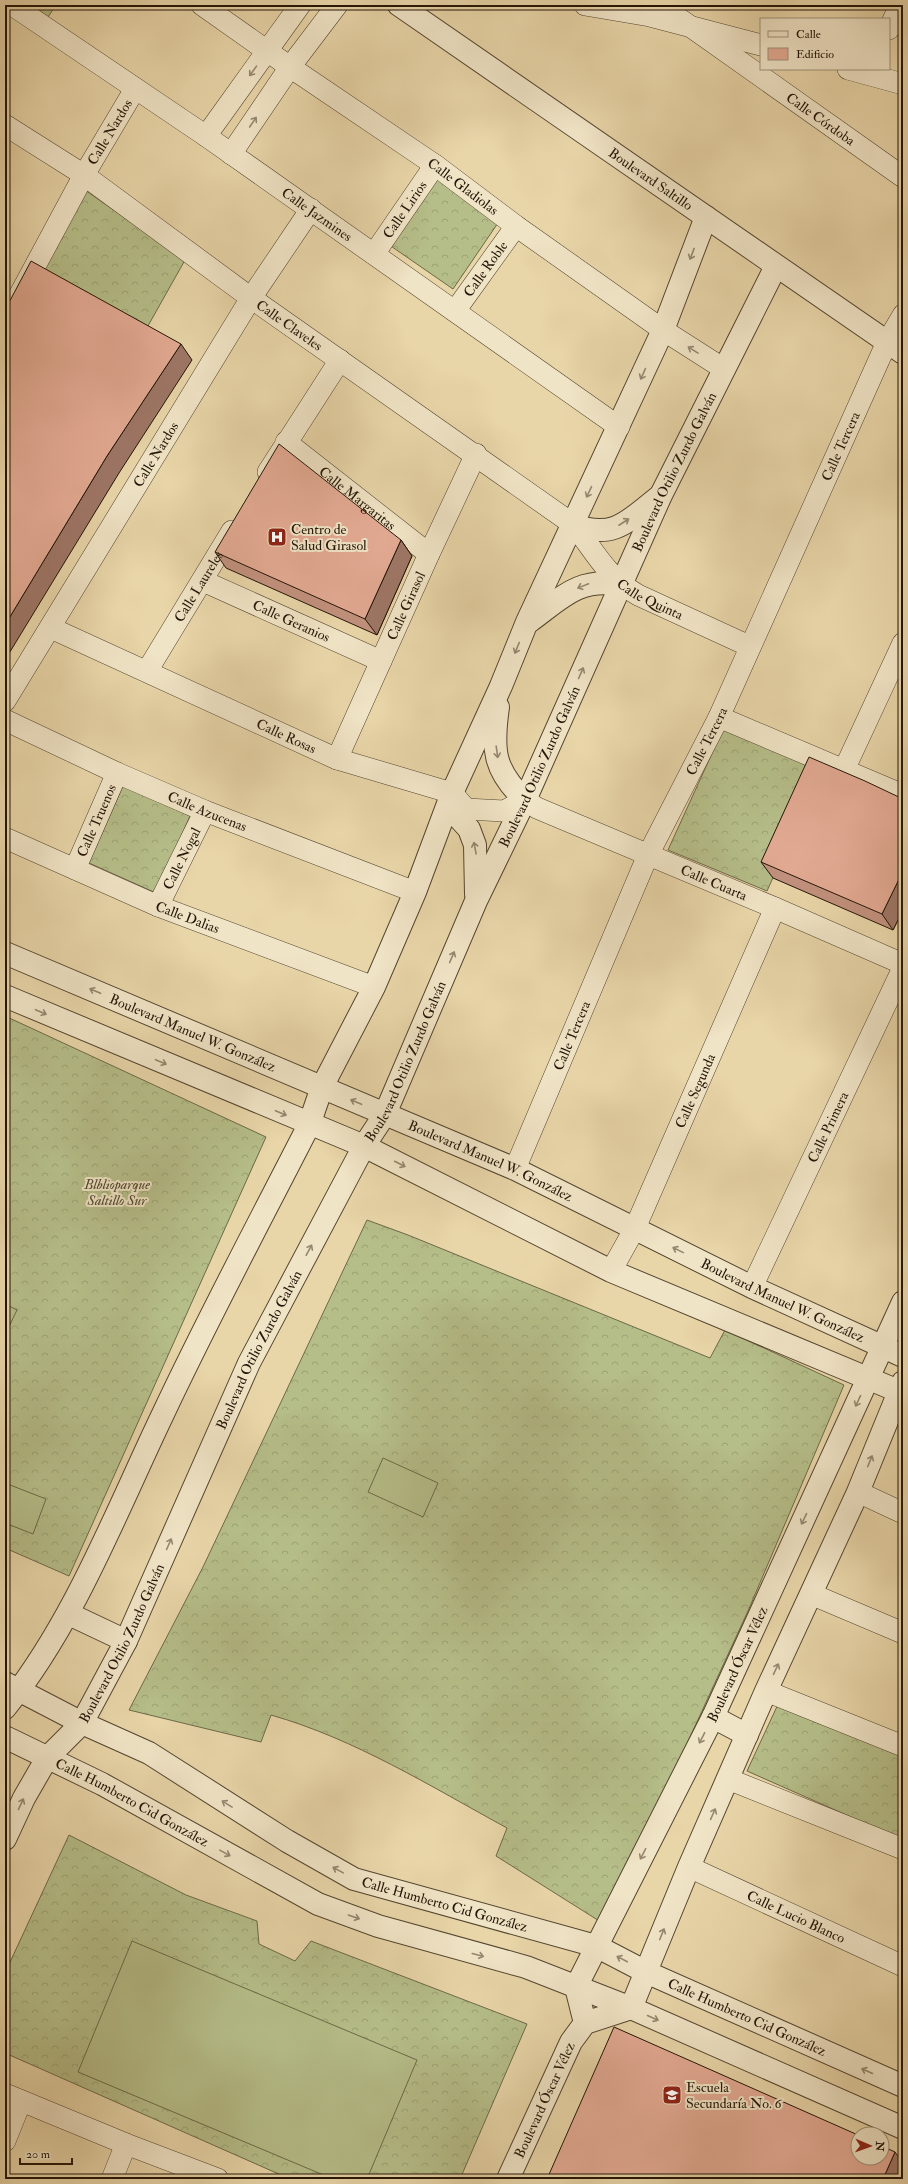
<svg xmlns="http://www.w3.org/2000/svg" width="908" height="2184" font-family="'IM FELL Double Pica',serif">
<defs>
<pattern id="forest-crowns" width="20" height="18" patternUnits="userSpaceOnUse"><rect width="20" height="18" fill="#b5bd88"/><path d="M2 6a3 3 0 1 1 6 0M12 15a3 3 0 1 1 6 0" fill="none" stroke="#9ba274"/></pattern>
</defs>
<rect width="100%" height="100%" fill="#e8d5a8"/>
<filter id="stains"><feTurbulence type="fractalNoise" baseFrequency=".005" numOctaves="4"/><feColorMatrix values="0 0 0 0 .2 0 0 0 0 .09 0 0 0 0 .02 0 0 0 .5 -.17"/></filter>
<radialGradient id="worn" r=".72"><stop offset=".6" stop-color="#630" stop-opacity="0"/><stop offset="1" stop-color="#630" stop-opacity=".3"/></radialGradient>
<g fill="url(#forest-crowns)" stroke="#6c6948">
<path d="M31 5H56L48 17Z"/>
<path d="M435 175 500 220 453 289 385 242Z"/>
<path d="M85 190 185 260 144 333 40 276Z"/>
<path d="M725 725 821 770 767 891 668 850Z"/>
<path d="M123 786 190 816 156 893 89 863Z"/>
<path d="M5 1016 266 1137 69 1576 5 1548Z"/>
<path d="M367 1220 408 1235 710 1358 725 1330 844 1385 748 1611 604 1924 496 1856 507 1828C430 1786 355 1739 271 1715L261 1742 129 1710 203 1567Z"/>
<path d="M780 1700 903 1754V1840L747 1771Z"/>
<path d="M69 1835 186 1895 257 1921 259 1944 295 1961 311 1941 527 2024 460 2179H290L5 2053V1973Z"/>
</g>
<g fill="#b5bd88" stroke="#6c6948">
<path d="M5 1304 17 1310 5 1335Z"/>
<path d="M383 1458 438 1483 423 1517 368 1492Z"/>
<path d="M5 1483 46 1499 33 1534 5 1523Z"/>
<path d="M132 1941 417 2060 367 2179H333L78 2072Z"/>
</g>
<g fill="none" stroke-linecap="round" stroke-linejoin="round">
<g stroke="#54452f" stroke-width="22">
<g id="minor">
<path id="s1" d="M12 5 206 136 619 427"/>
<path id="s2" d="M202 5 290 67 435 165 516 226 663 330 724 369"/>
<path d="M585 5 650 16 761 45"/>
<path id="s3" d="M660 5 903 177"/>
<path d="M889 29 900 5"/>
<path d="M848 69 903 84"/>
<path id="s4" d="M5 125 84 175 251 298 574 525C595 552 607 577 638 595L749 646"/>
<path d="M206 136 300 5"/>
<path d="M231 154 290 67 337 5"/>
<path id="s5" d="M374 254 435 165"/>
<path id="s6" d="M455 311 516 226"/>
<path id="s7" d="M5 322 84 175 135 89"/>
<path id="s8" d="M286 442 429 554"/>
<path d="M268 472 340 360"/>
<path id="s9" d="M203 581 381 661"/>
<path id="s10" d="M51 628 337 759 452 793 466 809 504 811 525 800 537 808 775 908 903 964"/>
<path id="s11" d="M147 671 232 531"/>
<path id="s12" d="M5 701 251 298 311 209"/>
<path d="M719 717 903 795"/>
<path id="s13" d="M5 720 117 773 205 811 415 892"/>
<path id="s14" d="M337 759 429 554 476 454"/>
<path d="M844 770 903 643"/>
<path id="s15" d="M5 838 158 906 374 987"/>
<path id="s16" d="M75 869 117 773"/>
<path id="s17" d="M158 906 205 811"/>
<path id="s18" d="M515 1169 648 855 719 717 887 342 903 315"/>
<path id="s19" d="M611 1271 635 1228 775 908"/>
<path id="s20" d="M752 1287 903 968"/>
<path d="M858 1492 903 1513"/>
<path d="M811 1594 903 1633"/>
<path d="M766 1691 903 1746"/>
<path d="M728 1779 903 1849"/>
<path id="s21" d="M689 1867 903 1966"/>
<path d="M5 2094 126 2144 218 2179"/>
<path d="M5 2141 21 2101"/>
<path d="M112 2179 126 2144"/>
</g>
</g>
<g stroke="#54452f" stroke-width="24">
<g id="tertiary">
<path id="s22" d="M399 5 903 353"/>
<path d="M574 525C615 540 629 520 660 496"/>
<path d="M530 621C562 598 578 577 621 585"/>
<path d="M498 707C492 749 493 770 525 800"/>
<path d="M452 793 458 817 469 829 475 845 476 894"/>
<path id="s23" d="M5 953 515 1169 752 1287 903 1356"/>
<path d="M5 996 364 1146 611 1271 903 1393"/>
<path d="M69 1614 126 1641"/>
<path id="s24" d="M5 1683 82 1723 149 1753 287 1841 354 1879 596 1946 646 1972 903 2086"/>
<path d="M5 1708C74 1623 116 1512 163 1414 209 1316 260 1221 309 1125L322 1087 374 987 415 892 452 793 501 686 527 622 663 330 706 217"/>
<path d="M713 1717 747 1735"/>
<path id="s25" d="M5 1737 102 1784 318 1904 378 1926 526 1967 631 2008 903 2128"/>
<path id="s26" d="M5 1839 24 1798 47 1758 82 1723 126 1641 249 1363 364 1146 385 1114 476 901 525 800 661 495 776 266"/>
<path id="s27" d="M585 2023 576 1987 713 1717 903 1302"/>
<path id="s28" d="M508 2179 571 2042 585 2023 631 2008 689 1867 766 1691 858 1492 903 1382"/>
</g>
</g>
<use href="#minor" stroke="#f0e4c6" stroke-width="21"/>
<use href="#tertiary" stroke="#f0e4c6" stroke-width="22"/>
</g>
<g fill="#c2917e" stroke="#231507">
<path d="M401 540 412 556 377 635 226 568 215 552Z"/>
<path d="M903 799V910L893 930 773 878 761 862Z"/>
</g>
<g fill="#9e7666" stroke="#231507">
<path d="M181 344 192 360 119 473 5 660V625L107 456Z"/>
<path d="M401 540 412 556 377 635 365 619Z"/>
<path d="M903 871V910L893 930 882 914Z"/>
<path d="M895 2152 903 2163V2176L901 2179H883Z"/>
</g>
<g fill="#e2a992" stroke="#231507">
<path d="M31 261 181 344 107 456 5 625V310Z"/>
<path d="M279 444 401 540 365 619 215 552Z"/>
<path d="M809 757 865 781 903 799V871L882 914 761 862Z"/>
<path d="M614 2027 858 2135V2158H882V2146L895 2152 883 2179H547Z"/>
</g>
<defs><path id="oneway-shaft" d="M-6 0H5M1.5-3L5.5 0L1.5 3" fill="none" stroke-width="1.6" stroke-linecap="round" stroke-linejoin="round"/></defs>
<g stroke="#948770">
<use href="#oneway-shaft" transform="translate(253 71) rotate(126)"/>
<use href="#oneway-shaft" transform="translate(253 122) rotate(-56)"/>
<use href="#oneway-shaft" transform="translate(692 254) rotate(111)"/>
<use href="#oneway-shaft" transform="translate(693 350) rotate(-148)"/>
<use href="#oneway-shaft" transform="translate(643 374) rotate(114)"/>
<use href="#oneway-shaft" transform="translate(589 492) rotate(115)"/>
<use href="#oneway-shaft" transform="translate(624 522) rotate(-33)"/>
<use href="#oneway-shaft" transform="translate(583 586) rotate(158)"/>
<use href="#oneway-shaft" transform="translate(517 648) rotate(112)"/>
<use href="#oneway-shaft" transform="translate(581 673) rotate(-66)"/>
<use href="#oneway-shaft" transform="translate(497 752) rotate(82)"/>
<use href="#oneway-shaft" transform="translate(475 848) rotate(-101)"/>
<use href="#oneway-shaft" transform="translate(452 957) rotate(-67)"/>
<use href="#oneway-shaft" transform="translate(95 991) rotate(-157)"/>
<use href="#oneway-shaft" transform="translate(41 1012) rotate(23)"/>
<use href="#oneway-shaft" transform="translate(161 1062) rotate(23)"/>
<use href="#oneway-shaft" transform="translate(356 1102) rotate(-157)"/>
<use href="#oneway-shaft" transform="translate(281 1113) rotate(23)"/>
<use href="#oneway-shaft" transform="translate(400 1164) rotate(27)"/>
<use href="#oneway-shaft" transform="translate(309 1250) rotate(-62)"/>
<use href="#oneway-shaft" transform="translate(678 1250) rotate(-154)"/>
<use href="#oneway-shaft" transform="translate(858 1401) rotate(115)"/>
<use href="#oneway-shaft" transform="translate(870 1461) rotate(-68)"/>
<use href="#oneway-shaft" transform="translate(804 1519) rotate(115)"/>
<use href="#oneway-shaft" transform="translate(169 1544) rotate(-66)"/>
<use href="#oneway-shaft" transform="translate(776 1669) rotate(-65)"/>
<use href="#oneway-shaft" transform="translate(702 1738) rotate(117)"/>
<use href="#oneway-shaft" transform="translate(21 1804) rotate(-65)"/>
<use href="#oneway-shaft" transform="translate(227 1804) rotate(-148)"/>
<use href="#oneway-shaft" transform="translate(713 1814) rotate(-66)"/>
<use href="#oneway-shaft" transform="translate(225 1853) rotate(29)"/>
<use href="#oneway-shaft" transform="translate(643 1854) rotate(117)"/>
<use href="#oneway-shaft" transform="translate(338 1870) rotate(-151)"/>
<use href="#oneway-shaft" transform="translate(354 1917) rotate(19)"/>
<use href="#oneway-shaft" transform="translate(662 1934) rotate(-68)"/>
<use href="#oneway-shaft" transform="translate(478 1955) rotate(15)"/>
<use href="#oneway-shaft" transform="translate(622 1959) rotate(-152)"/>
<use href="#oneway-shaft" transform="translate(653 2018) rotate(24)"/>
<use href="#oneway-shaft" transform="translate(867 2071) rotate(-156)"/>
</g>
<defs>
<g id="hospital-square" transform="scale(1)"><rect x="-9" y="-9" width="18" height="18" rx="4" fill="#8f2418" stroke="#f0e4c6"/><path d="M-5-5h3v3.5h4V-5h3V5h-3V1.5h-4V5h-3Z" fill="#fff"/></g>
<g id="school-square" transform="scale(1)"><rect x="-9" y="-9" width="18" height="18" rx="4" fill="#8f2418" stroke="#f0e4c6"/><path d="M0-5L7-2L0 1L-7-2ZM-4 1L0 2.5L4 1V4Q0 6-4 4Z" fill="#fff"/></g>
</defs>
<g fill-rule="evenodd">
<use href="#hospital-square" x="277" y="537"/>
<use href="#school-square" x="672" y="2095"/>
</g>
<g text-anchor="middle" stroke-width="4" stroke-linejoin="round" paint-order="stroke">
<g font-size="14" fill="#231507" stroke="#f0e4c6">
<text dy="5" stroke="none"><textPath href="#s3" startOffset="197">Calle Córdoba</textPath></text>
<text dy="5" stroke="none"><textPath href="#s7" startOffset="217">Calle Nardos</textPath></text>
<text dy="5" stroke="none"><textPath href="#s22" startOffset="306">Boulevard Saltillo</textPath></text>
<text dy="5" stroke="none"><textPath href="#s2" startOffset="318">Calle Gladiolas</textPath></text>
<text dy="5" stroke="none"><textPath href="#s5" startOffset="54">Calle Lirios</textPath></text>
<text dy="5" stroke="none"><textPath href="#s1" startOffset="370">Calle Jazmines</textPath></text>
<text dy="5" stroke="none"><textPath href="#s6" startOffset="52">Calle Roble</textPath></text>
<text dy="5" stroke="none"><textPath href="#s4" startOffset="348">Calle Claveles</textPath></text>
<text dy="5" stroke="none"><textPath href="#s18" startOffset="793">Calle Tercera</textPath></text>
<text dy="5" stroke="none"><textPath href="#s12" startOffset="289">Calle Nardos</textPath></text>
<text dy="5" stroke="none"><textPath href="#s26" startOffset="1526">Boulevard Otilio Zurdo Galván</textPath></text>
<text dy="5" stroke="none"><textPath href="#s8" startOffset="91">Calle Margaritas</textPath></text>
<text dy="5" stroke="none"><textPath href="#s11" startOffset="99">Calle Laureles</textPath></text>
<text dy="5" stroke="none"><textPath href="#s4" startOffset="804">Calle Quinta</textPath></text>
<text dy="5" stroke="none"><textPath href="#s14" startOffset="168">Calle Girasol</textPath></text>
<text dy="5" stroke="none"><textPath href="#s9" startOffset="97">Calle Geranios</textPath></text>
<text dy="5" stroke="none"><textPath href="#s10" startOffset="259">Calle Rosas</textPath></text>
<text dy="5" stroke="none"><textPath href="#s18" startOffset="469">Calle Tercera</textPath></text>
<text dy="5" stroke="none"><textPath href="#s26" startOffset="1202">Boulevard Otilio Zurdo Galván</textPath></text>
<text dy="5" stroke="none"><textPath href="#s13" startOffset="222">Calle Azucenas</textPath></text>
<text dy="5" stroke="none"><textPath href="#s16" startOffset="53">Calle Truenos</textPath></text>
<text dy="5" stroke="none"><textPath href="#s17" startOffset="53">Calle Nogal</textPath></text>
<text dy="5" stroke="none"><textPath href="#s10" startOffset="724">Calle Cuarta</textPath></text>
<text dy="5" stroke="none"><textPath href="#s15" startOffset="199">Calle Dalias</textPath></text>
<text dy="5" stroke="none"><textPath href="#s23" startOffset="204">Boulevard Manuel W. González</textPath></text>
<text dy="5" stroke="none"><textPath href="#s18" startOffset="145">Calle Tercera</textPath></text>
<text dy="5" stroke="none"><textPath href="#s26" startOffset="878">Boulevard Otilio Zurdo Galván</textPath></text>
<text dy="5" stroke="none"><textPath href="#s19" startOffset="199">Calle Segunda</textPath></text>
<text dy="5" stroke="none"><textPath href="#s20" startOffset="177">Calle Primera</textPath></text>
<text dy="5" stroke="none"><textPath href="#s23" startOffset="528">Boulevard Manuel W. González</textPath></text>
<text dy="5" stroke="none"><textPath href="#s23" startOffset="852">Boulevard Manuel W. González</textPath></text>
<text dy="5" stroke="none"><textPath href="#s26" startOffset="554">Boulevard Otilio Zurdo Galván</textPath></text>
<text dy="5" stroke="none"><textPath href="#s26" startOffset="230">Boulevard Otilio Zurdo Galván</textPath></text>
<text dy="5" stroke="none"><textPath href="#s27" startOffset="398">Boulevard Óscar Vélez</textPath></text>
<text dy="5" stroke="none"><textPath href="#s25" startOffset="143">Calle Humberto Cid González</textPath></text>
<text dy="5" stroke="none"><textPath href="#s24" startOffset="495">Calle Humberto Cid González</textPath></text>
<text dy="5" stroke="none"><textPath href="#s21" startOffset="118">Calle Lucio Blanco</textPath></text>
<text dy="5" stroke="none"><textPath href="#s24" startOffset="819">Calle Humberto Cid González</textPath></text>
<text dy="5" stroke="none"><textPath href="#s28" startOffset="87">Boulevard Óscar Vélez</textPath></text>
</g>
<g font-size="14" fill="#231507" stroke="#f0e4c6" text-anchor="start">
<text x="291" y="534">Centro de<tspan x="291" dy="16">Salud Girasol</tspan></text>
<text x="686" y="2092">Escuela<tspan x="686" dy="16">Secundaría No. 6</tspan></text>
</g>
<g font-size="14" font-style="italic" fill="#4f472e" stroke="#f0e4c6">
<text x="117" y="1189">Blblioparque<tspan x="117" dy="16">Saltillo Sur</tspan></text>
</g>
</g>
<rect width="908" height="2184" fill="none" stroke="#e8d5a8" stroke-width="20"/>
<rect x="6" y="6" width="896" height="2172" fill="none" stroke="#231507" stroke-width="2"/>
<rect x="10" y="10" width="888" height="2164" fill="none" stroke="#231507"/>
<rect x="760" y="18" width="130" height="52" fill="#f0e4c6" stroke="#9e917a"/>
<rect x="768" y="31" width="20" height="6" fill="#f0e4c6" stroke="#9e917a"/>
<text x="796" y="38" font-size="12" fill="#231507">Calle</text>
<rect x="768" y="48" width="20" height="12" fill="#e2a992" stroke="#9e917a"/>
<text x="796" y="58" font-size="12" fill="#231507">Edificio</text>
<g transform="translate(870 2146) rotate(92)"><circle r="19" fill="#f0e4c6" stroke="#9e917a"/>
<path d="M0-3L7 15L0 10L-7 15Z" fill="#8f2418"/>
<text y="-6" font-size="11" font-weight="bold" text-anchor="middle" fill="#231507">N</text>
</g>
<path d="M20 2158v6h52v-6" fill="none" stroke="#231507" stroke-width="2"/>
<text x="26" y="2158" font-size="12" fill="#231507" stroke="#f0e4c6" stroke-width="3" paint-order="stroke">20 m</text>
<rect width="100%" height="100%" filter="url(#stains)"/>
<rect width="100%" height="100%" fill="url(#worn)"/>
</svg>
